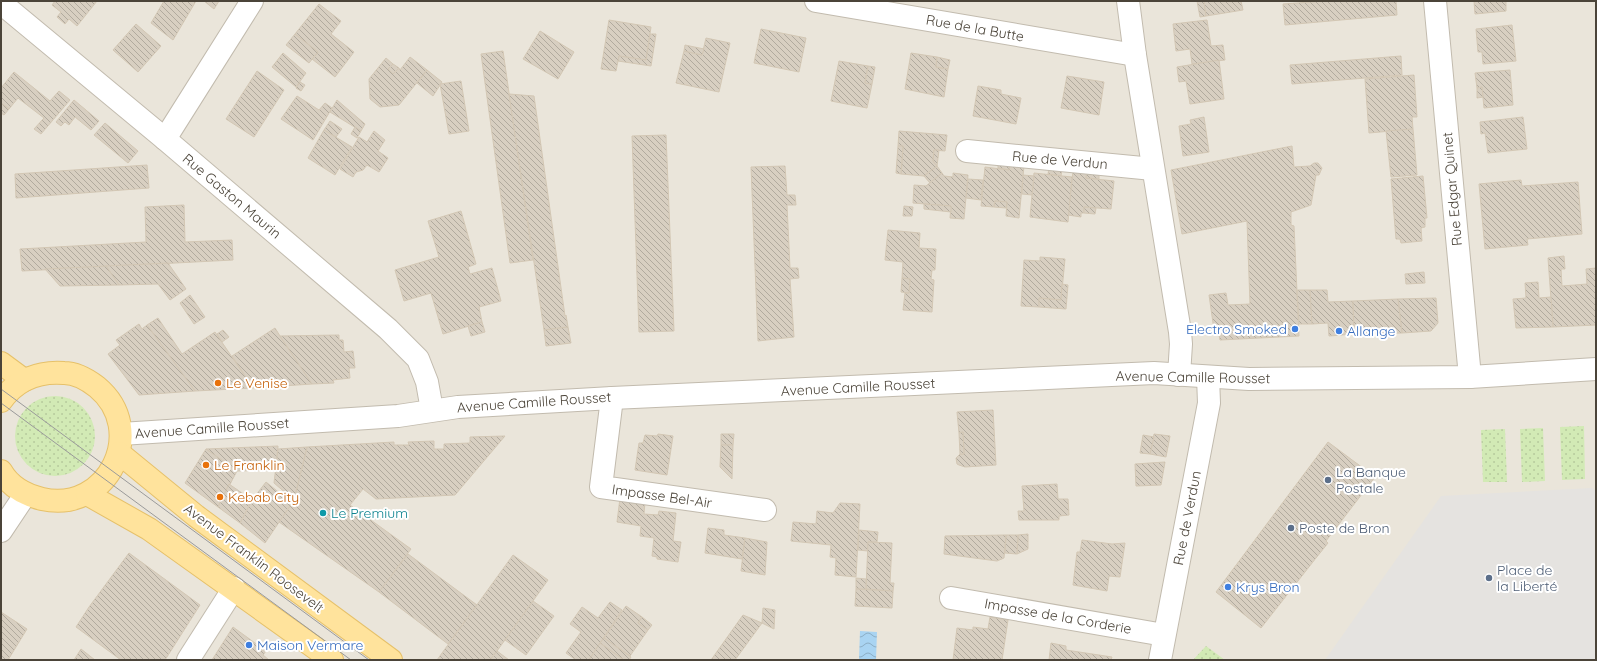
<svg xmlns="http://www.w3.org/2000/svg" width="1597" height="661" font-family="Quicksand,sans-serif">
<defs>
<pattern id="green-dots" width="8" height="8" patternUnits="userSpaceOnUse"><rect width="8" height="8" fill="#d2eab5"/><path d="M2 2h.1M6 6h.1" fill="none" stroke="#b6ca9c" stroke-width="1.8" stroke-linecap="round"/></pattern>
<pattern id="water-waves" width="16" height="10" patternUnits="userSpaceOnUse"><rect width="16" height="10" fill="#a9d4f2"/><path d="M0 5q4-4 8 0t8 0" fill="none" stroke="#8caec5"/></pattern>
<pattern id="building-back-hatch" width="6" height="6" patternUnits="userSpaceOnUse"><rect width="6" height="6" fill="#d8cfc1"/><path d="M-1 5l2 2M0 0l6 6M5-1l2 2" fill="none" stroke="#b1aa9e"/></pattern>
</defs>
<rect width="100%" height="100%" fill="#f6f3ec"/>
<rect fill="#eae5da" x="1" y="1" width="1595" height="659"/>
<g fill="url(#green-dots)">
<circle cx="55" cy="436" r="40"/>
<path d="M1584 426 1585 479 1562 480 1560 427Z"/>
<path d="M1543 428 1545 481 1522 482 1520 429Z"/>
<path d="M1505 429 1507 482H1483L1481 430Z"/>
<path d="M1206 646 1225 660H1193Z"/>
</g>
<path fill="#e5e3e0" d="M1592 488 1596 491V660H1325L1441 496Z"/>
<path fill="url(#water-waves)" d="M860 631 877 632 876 660H859Z"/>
<g fill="url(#building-back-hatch)" stroke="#d3c7b4">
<path d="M55 1H97L77 26 69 19 65 24 57 17 61 12 52 5Z"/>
<path d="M164 1H196L173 40 151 23Z"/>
<path d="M204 1H219L214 9Z"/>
<path d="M1197 1H1204L1206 16 1200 17Z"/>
<path d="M1204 1H1241L1243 10 1206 16Z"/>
<path d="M1324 1H1396L1397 15 1285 25 1283 4Z"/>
<path d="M1474 1H1506V11L1475 14Z"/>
<path d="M319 4 341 21 331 34 354 52 335 77 312 59 318 52 295 34Z"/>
<path d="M609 20 651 27 646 60 619 56 616 71 601 69Z"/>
<path d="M1207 20 1211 46 1223 45 1225 60 1192 64 1190 49 1176 51 1173 24Z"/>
<path d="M136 24 161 46 138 72 113 50Z"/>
<path d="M1512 25 1516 61 1483 64 1482 52H1478L1476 29Z"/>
<path d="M761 29 806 38 799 72 754 63Z"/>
<path d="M540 31 574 52 558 79 523 59Z"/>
<path d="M295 34 318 52 309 63 286 45Z"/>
<path d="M650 34H656L651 66 618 61 619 56 646 60Z"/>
<path d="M706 38 730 43 719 92 676 83 684 51 702 55Z"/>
<path d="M685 45 704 49 702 55 684 51Z"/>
<path d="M503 51 533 260 510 263 481 54Z"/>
<path d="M283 53 306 73 296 87 272 67Z"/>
<path d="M911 53 937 57 936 67 948 69 944 97 905 89Z"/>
<path d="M1401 56 1402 75 1292 84 1290 65Z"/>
<path d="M410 57 427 70 399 105 380 107 370 99 369 79 386 58 393 64 388 69 393 74 399 68 400 70Z"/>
<path d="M937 57 950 60 948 69 936 67Z"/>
<path d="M1219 60 1224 99 1190 104 1186 81 1179 82 1177 67Z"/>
<path d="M839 61 868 66 865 83 872 84 867 108 831 101Z"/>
<path d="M393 64 399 68 393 74 388 69Z"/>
<path d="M868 66 875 67 872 84 865 83Z"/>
<path d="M427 70 442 82 433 96 417 83Z"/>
<path d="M1510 70 1513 105 1484 108 1482 87 1477 88 1475 73Z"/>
<path d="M257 71 284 90 254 137 226 119Z"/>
<path d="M14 72 50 101 59 91 70 100 41 134 34 129 44 118 18 98 9 109 1 103V88Z"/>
<path d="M1414 75 1417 117H1412L1413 129 1369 133 1365 79Z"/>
<path d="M1067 76 1104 82 1099 115 1061 108Z"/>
<path d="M461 81 469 131 449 134 440 84Z"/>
<path d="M300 82 305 85 301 91 296 88Z"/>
<path d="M978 86 1001 90V94L1021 98 1016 124 973 116Z"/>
<path d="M1482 87 1483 97 1477 98V88Z"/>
<path d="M509 94 534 96 565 316 566 315 568 327 544 330Z"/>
<path d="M297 96 319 110 325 103 332 108 313 140 281 119Z"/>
<path d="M74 100 99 121 91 130 75 117 69 125 65 122 61 126 56 122Z"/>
<path d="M337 100 365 124 361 131 330 112Z"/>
<path d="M1 103 9 109 4 115 1 113Z"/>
<path d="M1204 117 1209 152 1183 156 1179 126 1191 124 1190 120Z"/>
<path d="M1523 117 1527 149 1488 153 1485 133 1481 134 1480 122Z"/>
<path d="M330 121 342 129 336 137 324 130Z"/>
<path d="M105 123 138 151 128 163 94 135Z"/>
<path d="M355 127 361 131 357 138 351 134Z"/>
<path d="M1413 129 1417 175 1391 177 1386 131Z"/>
<path d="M324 130 352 147 335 175 308 158Z"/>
<path d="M374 131 385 140 378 151 388 158 379 172 367 165 363 170 356 172 353 177 340 169 359 137 367 142Z"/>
<path d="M899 131 947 135 945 151 934 150 933 161 937 166 924 176 901 174 903 146H898Z"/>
<path d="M666 135 674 331 639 332 632 136Z"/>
<path d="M898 146H903L901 174 896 173Z"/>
<path d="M1292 146 1294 167 1310 166 1314 163H1318L1322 168 1319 175H1316L1311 205 1291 212V225L1294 226 1299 336 1220 340 1218 330H1214L1209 295 1226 293 1228 305 1250 304 1247 221 1182 234 1171 170Z"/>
<path d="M934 150H939L937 166 933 161Z"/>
<path d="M998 163 1010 164 1009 170 998 168Z"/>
<path d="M1010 164 1024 166 1019 218 1006 216 1007 202 995 201 994 207 981 206 985 167 1009 170Z"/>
<path d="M147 165 149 188 16 198 15 174Z"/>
<path d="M785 166 787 195H795L796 205H787L790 268H798L799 278 790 279 794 337 758 341 751 167Z"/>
<path d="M937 166 942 173 930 183 924 176Z"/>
<path d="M1049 168 1062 169 1061 176 1048 174Z"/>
<path d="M1073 171 1087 172 1086 178 1114 181 1111 209 1084 207V213H1081V217L1068 215Z"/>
<path d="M1087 172 1099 173V179L1086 178Z"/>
<path d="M942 173 944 176 953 177V173L968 175 964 219 950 218 951 206 913 203 914 185 926 186Z"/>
<path d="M1034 173 1072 177 1068 222 1030 217Z"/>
<path d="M1023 175 1034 176 1032 195 1022 194Z"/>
<path d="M1423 176 1427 218H1425V227L1421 228 1422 241 1401 243 1400 239H1396L1391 179Z"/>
<path d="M968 179 983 180 981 200 966 198Z"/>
<path d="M1521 180 1522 186 1578 182 1582 234 1527 239 1528 245 1485 249 1479 184Z"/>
<path d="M995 201 1007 202 1006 208 994 207Z"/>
<path d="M924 204 951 206V212L924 209Z"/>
<path d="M184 205 185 242 232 240 233 260 22 271 20 249 146 242 145 207Z"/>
<path d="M904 206 913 207 912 216H903Z"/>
<path d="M1084 207 1096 208 1095 214 1084 213Z"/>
<path d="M461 211 476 264 468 267 470 274 492 268 501 301 479 307 482 322 443 334 431 293 404 301 395 270 439 257 428 221Z"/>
<path d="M888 230 920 233 919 248 936 249 935 270H932L931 279 934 280 932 312 903 310 905 293H909L910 279 902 278 903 262 885 260Z"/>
<path d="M1564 256 1565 269H1561L1562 286 1587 284 1586 269 1596 268V325L1553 327 1548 258Z"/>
<path d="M1040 257 1065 259 1061 300 1039 298V307L1021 306 1024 260 1040 261Z"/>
<path d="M168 263 186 289 170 300 158 284 119 285 106 266Z"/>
<path d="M106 266 119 285 60 286 45 269Z"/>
<path d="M1424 272 1425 283 1406 284 1405 274Z"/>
<path d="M902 278 910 279 909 293 901 292Z"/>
<path d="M1538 282 1539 298 1551 297 1553 327 1516 328 1513 299 1526 298 1525 283Z"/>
<path d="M1062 284 1068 285 1066 309 1039 307V298L1061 300Z"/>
<path d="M1297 290H1310L1312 324H1299Z"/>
<path d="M1310 290H1327L1328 302 1353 301 1354 334 1329 336 1328 323 1312 324Z"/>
<path d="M190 295 205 317 194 324 180 303Z"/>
<path d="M1436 298 1438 323 1431 331 1402 333 1398 299Z"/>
<path d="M1398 299 1402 333 1354 334 1353 301Z"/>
<path d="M158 318 182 354 215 332 253 388 195 391 147 325Z"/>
<path d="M482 322 485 332 471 336 468 326Z"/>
<path d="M139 324 142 329 147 325 195 391 139 395 108 354 120 345 116 340Z"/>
<path d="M568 327 571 343 546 346 544 330Z"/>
<path d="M275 328 280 336 312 384 253 388 232 356Z"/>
<path d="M223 330 229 337 222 342 217 334Z"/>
<path d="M339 335V340H343L344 352 353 351 355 368H349L350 378 333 380 334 383 312 384 280 336Z"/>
<path d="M993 410 996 465 965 467 959 465 957 464 956 458 960 454H964L963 432 959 433 957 412Z"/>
<path d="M963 432 964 454H960L959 433Z"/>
<path d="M658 434 673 436 667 475 635 470 639 443H643L645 435 657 436Z"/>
<path d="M721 434H734L733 445H721Z"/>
<path d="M1154 434 1170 436 1166 457 1150 454Z"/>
<path d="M1143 435 1154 437 1150 454 1140 453Z"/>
<path d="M505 436 455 495 376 499 363 489 350 505 411 549 379 592 279 522 294 500 307 447 394 442V445H409L408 442 434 441V449H444V444L470 443V437Z"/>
<path d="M1328 442 1375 477 1326 541 1328 543 1316 558 1261 628 1216 592Z"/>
<path d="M721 445H733L732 479 720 467Z"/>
<path d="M278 446 276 470 237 471 206 449Z"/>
<path d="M307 447 294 500 274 483 278 449Z"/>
<path d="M206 449 237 471 218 507 185 483Z"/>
<path d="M1165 462 1161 485 1136 486 1135 464Z"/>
<path d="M266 482 292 503 265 543 240 523 252 500Z"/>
<path d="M229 484 252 500 240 523 218 507Z"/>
<path d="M1057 484 1058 499H1068L1069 515 1059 516V520H1019L1018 511H1024L1022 486Z"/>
<path d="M620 498 645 502 644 514 658 515 659 511 676 513 673 541 681 542 678 562 657 559V557L652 556 654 538 640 536 641 526 617 522Z"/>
<path d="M840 503 860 504 856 577 835 575 836 558 830 557 831 545 791 541 793 522 816 524 817 511 833 513Z"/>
<path d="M708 528 724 530V535L745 538 742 559 705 553Z"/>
<path d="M859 530 878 532 877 542H868V551L858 550Z"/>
<path d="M1028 534V549L1017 554 1018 535Z"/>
<path d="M1006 535H1018L1017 554 1005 553Z"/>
<path d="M1006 535 1004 558 997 561 944 554 945 536Z"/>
<path d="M745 538 767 542 765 575 741 571Z"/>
<path d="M1082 540 1112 544 1125 543 1120 577 1109 576 1107 591 1073 585 1077 552H1080Z"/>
<path d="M868 542 892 543 890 583H894L893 591 866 589Z"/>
<path d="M129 553 200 605 165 660H121L76 627 89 607Z"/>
<path d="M408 554 477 605 448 644 379 592Z"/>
<path d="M513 555 548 580 497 651 490 660H437Z"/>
<path d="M856 578 866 579V589H856Z"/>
<path d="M856 589 893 591 892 608 855 606Z"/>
<path d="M533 601 554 616 526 655 505 640Z"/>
<path d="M610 602 622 610 589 660H576L566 653 581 632 570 624 582 607 598 618Z"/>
<path d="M626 606 642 617 638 623 648 630 630 656 604 638Z"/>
<path d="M763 608 775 610 774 629 762 623Z"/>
<path d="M1 612 27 629 8 660H1Z"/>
<path d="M743 615 762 623 735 660H711Z"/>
<path d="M642 617 652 625 648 630 638 623Z"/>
<path d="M990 617 1008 620 1002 660H953L957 628 973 630V627L988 629Z"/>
<path d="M233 627 266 651 263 655 269 660H212Z"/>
<path d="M604 638 631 657 629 660H624L600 643Z"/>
<path d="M600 643 621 658 624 660H589Z"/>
<path d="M1051 643 1066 646V650L1112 657 1111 660H1049Z"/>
<path d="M81 649 95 660H74Z"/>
<path d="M497 651 509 660H490Z"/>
</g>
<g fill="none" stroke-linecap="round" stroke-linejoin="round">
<g stroke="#c2bbae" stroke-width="24">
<g id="minor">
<path d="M816 1 1135 55"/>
<path d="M1128 1 1135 55 1180 332 1181 344 1179 375"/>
<path d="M1435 1 1470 377"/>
<path d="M1 3 165 139 388 329 418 359 427 382 432 410"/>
<path d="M165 139 252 1"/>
<path d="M967 151 1153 169"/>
<path d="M612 398 601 487 765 510"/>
<path d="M1 531 25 495"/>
<path d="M951 598 1164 635"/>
<path d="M188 660 234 588"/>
<path d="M1160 660 1209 403 1208 377"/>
</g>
</g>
<g stroke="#c2bbae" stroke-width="24">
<path id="tertiary" d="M121 434 398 416 458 407 612 398 1154 373 1249 379 1470 377 1596 369"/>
</g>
<g stroke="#e6c16a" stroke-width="24">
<g id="primary">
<path d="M1 363 24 380"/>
<path d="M1 401C16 380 39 371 64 373 76 373 88 380 97 387 149 430 108 514 42 499 25 495 10 487 1 471"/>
<path d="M119 453 196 516 391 660"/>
<path d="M87 494 149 529 332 660"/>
</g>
</g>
<use href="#minor" stroke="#fff" stroke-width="22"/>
<use href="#tertiary" stroke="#fff" stroke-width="22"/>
<use href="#primary" stroke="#ffe39c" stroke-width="22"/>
<g stroke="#9a9a9a" stroke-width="1">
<path d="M1 389 369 660"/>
<path d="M1 403 351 660"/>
</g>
</g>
<g fill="#3f7fe0" stroke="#fff" stroke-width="1.5">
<circle cx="1295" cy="329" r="4"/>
<circle cx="1339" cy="331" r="4"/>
<circle cx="1228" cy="587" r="4"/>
<circle cx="249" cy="645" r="4"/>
</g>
<g fill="#e8710a" stroke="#fff" stroke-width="1.5">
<circle cx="218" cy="383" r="4"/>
<circle cx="206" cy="465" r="4"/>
<circle cx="220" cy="497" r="4"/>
</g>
<g fill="#5c6f8a" stroke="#fff" stroke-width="1.5">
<circle cx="1328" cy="480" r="4"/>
<circle cx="1291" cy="528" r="4"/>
<circle cx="1489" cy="578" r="4"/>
</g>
<circle fill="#0f9aa8" stroke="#fff" stroke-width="1.5" cx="323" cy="513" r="4"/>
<g text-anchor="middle" stroke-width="4" stroke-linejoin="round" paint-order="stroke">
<g font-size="14" fill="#4b4439" stroke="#fff">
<text transform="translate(975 28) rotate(10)" y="5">Rue de la Butte</text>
<text transform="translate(1060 160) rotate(5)" y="5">Rue de Verdun</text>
<text transform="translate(1452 189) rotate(-95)" y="5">Rue Edgar Quinet</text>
<text transform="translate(232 196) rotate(40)" y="5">Rue Gaston Maurin</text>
<text transform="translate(1193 377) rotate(1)" y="5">Avenue Camille Rousset</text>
<text transform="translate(858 387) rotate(-3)" y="5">Avenue Camille Rousset</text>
<text transform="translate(534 402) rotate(-4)" y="5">Avenue Camille Rousset</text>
<text transform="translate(212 428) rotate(-4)" y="5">Avenue Camille Rousset</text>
<text transform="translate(662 496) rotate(8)" y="5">Impasse Bel-Air</text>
<text transform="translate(1187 518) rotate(-79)" y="5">Rue de Verdun</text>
<text transform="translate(254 558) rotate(37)" y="5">Avenue Franklin Roosevelt</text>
<text transform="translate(1058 616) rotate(10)" y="5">Impasse de la Corderie</text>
</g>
<g font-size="14" fill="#366cbe" stroke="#fff" text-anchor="start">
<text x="1287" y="334" text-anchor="end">Electro Smoked</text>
<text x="1347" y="336">Allange</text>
<text x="1236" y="592">Krys Bron</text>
<text x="257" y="650">Maison Vermare</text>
</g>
<g font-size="14" fill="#c56008" stroke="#fff" text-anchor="start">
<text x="226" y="388">Le Venise</text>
<text x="214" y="470">Le Franklin</text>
<text x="228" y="502">Kebab City</text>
</g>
<g font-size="14" fill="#4e5e75" stroke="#fff" text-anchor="start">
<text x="1336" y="477">La Banque<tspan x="1336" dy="16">Postale</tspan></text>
<text x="1299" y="533">Poste de Bron</text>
<text x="1497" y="575">Place de<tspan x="1497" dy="16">la Liberté</tspan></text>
</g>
<g font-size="14" fill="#0d838f" stroke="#fff" text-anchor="start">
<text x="331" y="518">Le Premium</text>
</g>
</g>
<rect width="1597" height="661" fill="none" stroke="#4b4439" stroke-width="4"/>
</svg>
